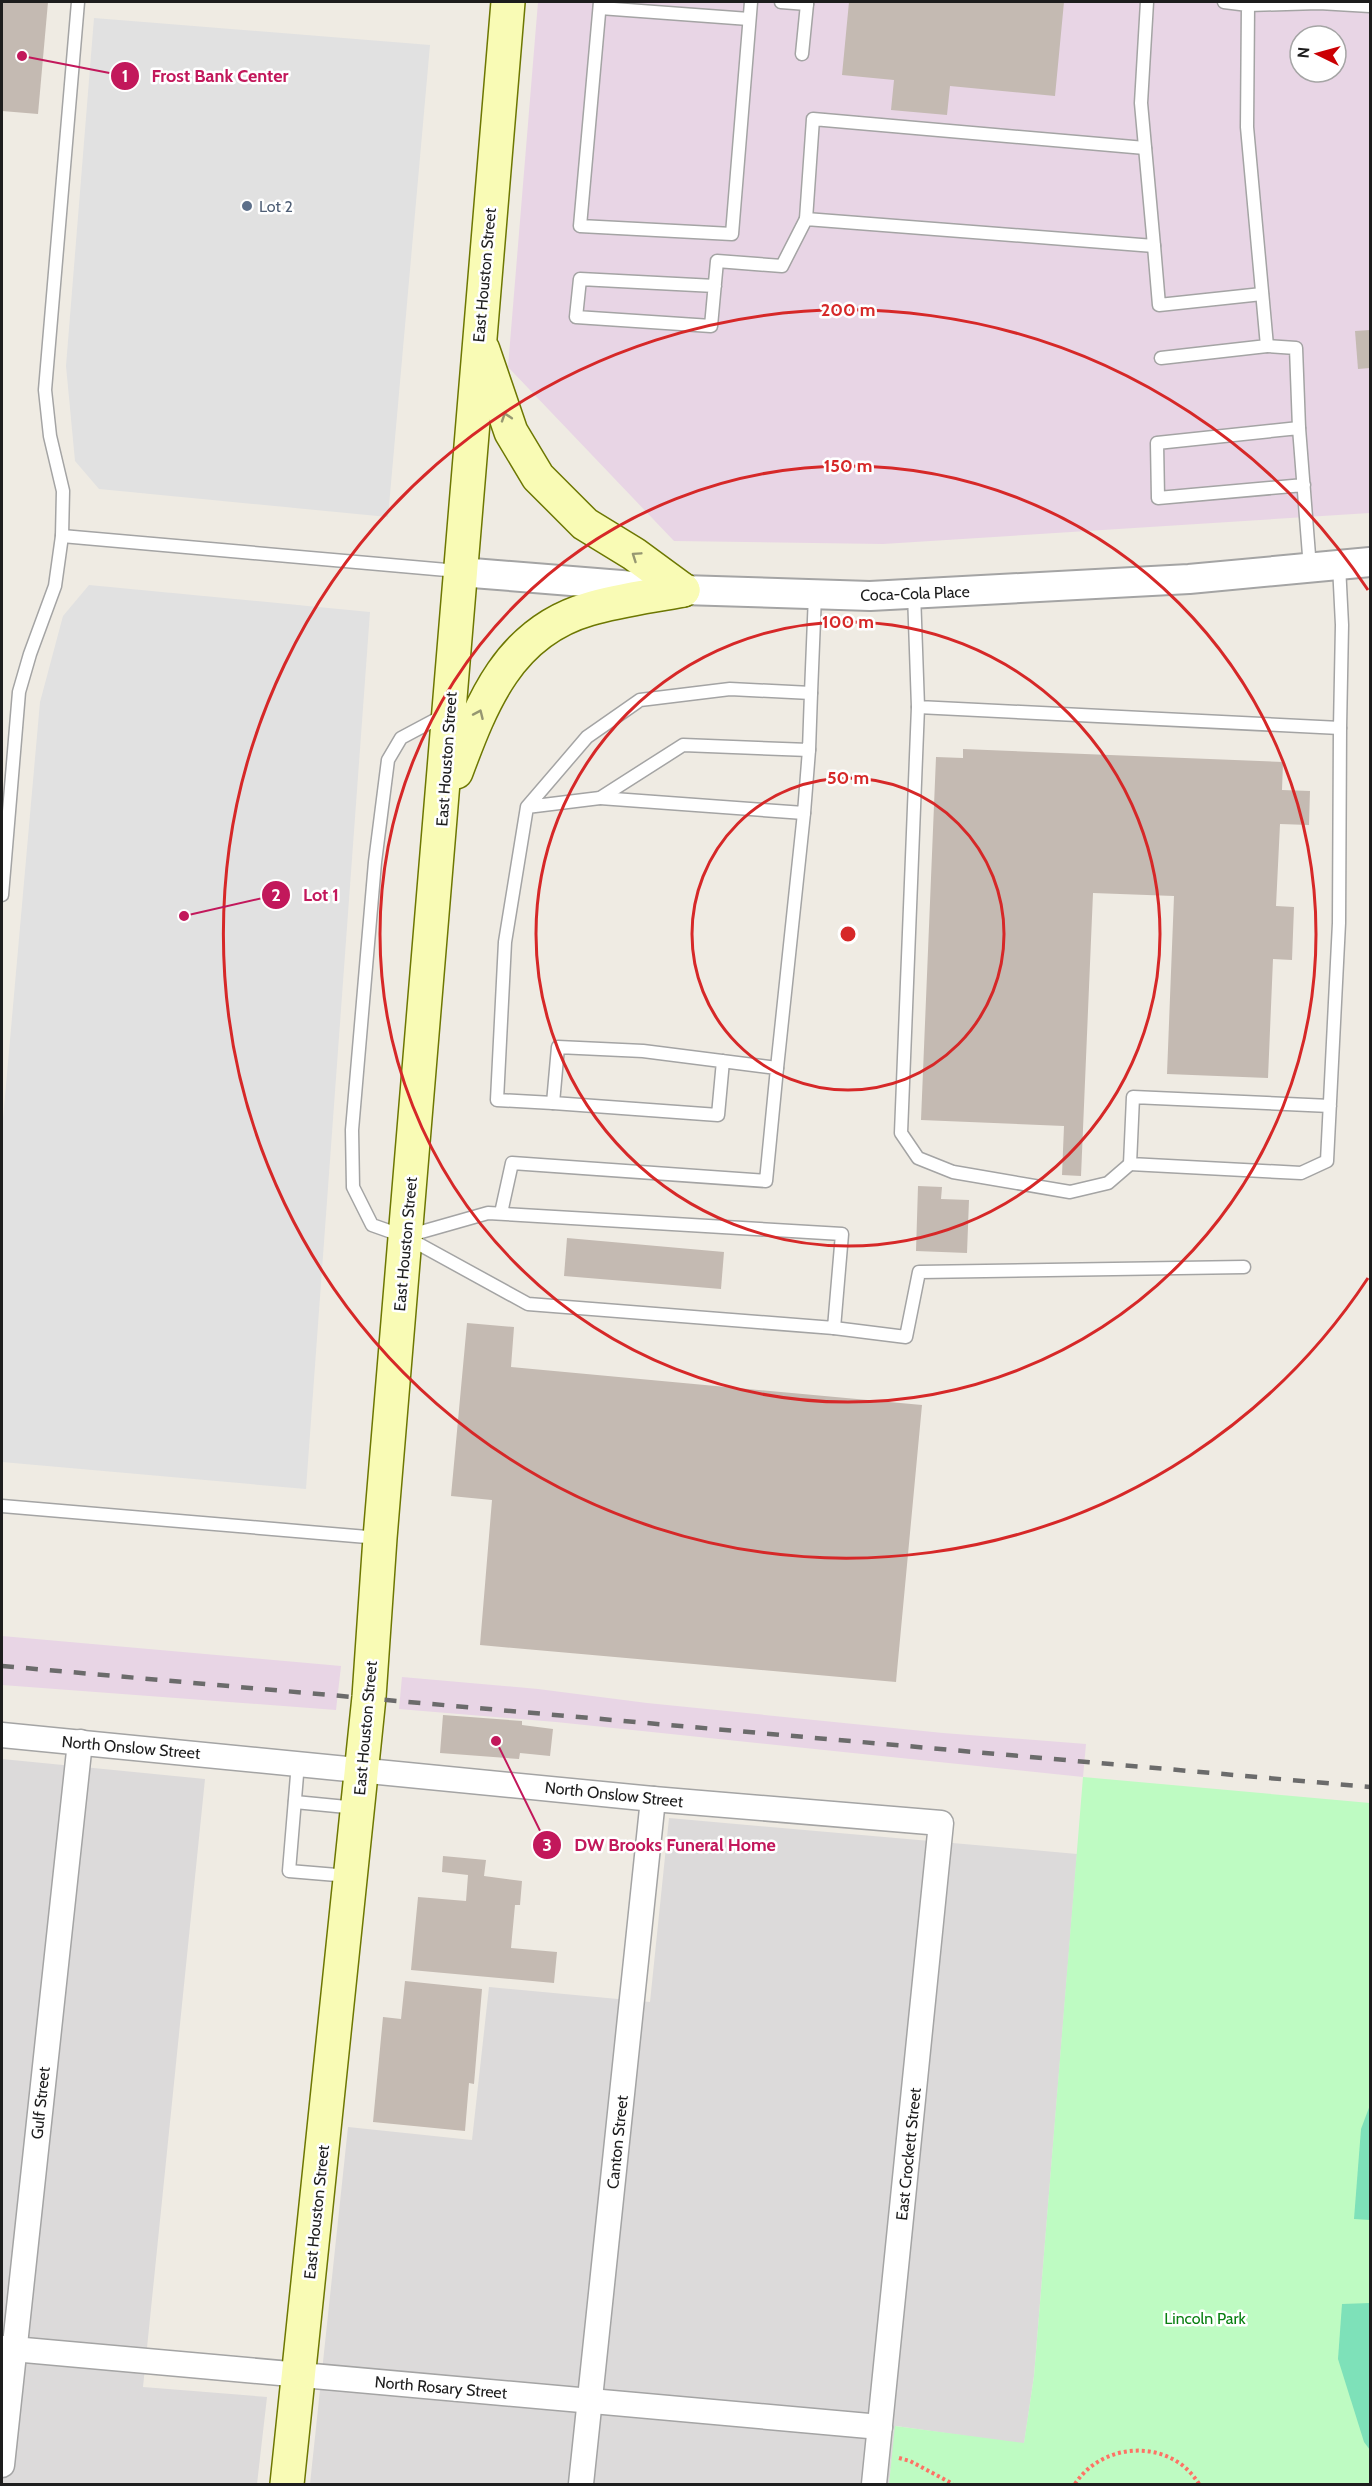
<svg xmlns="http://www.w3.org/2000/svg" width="1372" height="2486" font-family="Cabin,sans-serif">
<rect width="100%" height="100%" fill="#efebe3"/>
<g fill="#dcdada">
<path d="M2 1759 205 1779 143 2387 267 2397 257 2484H2Z"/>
<path d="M669 1818 1077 1854 1034 2376 1024 2444 896 2426 889 2484H310L348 2127 472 2140 489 1987 650 2002Z"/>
</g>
<g fill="#e8d5e5" fill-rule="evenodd">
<path d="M538 2H1370V513L883 544 674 541 508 367ZM1300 36H1336V72H1300Z"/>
<path d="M2 1636 341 1666 336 1710 2 1685Z"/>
<path d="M402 1677 538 1689 647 1703 943 1733 1086 1744 1083 1777 556 1722 399 1709Z"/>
</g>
<path fill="#befbc2" d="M1083 1777 1370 1803V2484H889L895 2426 1024 2443 1034 2376Z"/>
<g fill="#7ee1b9">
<path d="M1370 2105V2220L1354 2219 1361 2129Z"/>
<path d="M1370 2303V2450L1364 2442 1338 2359 1342 2304Z"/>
</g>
<g fill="#e1e1e1">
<path d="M94 18 430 45 388 517 99 489 75 461 66 366Z"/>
<path d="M89 585 370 612 306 1489 2 1462V1130L40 702 63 616Z"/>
</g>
<g fill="#c4bab2">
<path d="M2 2H48L38 114 2 111Z"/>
<path d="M849 2H1064L1055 96 950 86 947 115 891 110 894 80 842 75Z"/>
<path d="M1370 330V368L1358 369 1355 331Z"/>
<path d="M963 749 1283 762 1282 790 1310 791 1309 825 1280 824 1276 906 1294 907 1292 960 1273 959 1268 1078 1167 1074 1174 896 1093 893 1081 1176 1062 1175 1064 1126 921 1120 936 757 963 758Z"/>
<path d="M918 1186 942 1187 941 1199 969 1200 967 1253 916 1251Z"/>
<path d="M567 1238 724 1252 721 1289 564 1276Z"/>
<path d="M467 1323 514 1327 511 1367 922 1405 896 1682 480 1645 492 1500 451 1496Z"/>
<path d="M443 1715 522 1721V1725L553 1729 550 1756 520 1753 519 1759 440 1753Z"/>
<path d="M443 1856 486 1860 484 1876 522 1881 520 1905H515L511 1948 557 1952 554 1983 411 1970 418 1897 466 1901 468 1875 442 1872Z"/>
<path d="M405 1981 482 1989 474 2084 469 2083 465 2131 373 2122 383 2017 401 2019Z"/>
</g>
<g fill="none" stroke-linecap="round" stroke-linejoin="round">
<g stroke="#a4a4a4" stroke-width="15">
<g id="service">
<path d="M600 2 580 226 732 234 751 2"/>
<path d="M781 2 807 4V2"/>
<path d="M1248 5 1319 3 1370 6"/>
<path d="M600 8 749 19"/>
<path d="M802 54 807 4"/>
<path d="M806 219 813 119 1145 148"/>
<path d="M1154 246 1159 305 1262 294"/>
<path d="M715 286 580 279 576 317 711 326 717 261 782 266 806 219 1154 246 1141 103 1147 2"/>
<path d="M1267 346 1296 348 1299 428"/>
<path d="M1161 358 1267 346 1247 127 1248 5 1224 2"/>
<path d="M1304 485 1158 498 1157 443 1299 428 1310 568"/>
<path d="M62 536 458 571"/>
<path d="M914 593 918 707 1340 728 1342 625 1339 565"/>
<path d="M811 693 815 595"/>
<path d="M918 707 901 1133 918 1158 953 1172 1070 1192 1108 1183 1130 1164"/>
<path d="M600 798 804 813 809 750"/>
<path d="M527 807 600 798 683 745 809 750 811 693 730 689 640 700 587 737 527 807 505 942 497 1100 553 1103"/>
<path d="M2 895 19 692 30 654 55 586 62 536 63 491 50 436 45 390 78 2"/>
<path d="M777 1068 804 813"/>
<path d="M1330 1106 1133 1097 1130 1164 1301 1173 1327 1161 1339 923 1340 728"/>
<path d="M501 1213 512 1163 766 1181 777 1068 643 1051 558 1047 553 1103 718 1115 723 1061"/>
<path d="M407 1236 488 1213 842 1234 834 1328 528 1304 406 1237 372 1225 353 1187 352 1130 375 862 388 760 401 738 446 714"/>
<path d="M834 1328 906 1337 919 1272 1244 1267"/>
<path d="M2 1506 379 1538"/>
<path d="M298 1763 289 1871 349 1876"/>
<path d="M295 1802 357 1808"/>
</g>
</g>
<g stroke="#a4a4a4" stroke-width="27">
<g id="minor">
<path d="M2 1735 653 1799 941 1823 874 2484"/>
<path d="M2 2348 880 2427"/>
<path d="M2 2465 80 1742"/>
<path d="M581 2484 653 1799"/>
</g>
</g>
<g stroke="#a4a4a4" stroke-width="32">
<path id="tertiary" d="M460 572 683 590 870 596 1189 579 1370 562"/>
</g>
<g stroke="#6d7702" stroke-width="36">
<g id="secondary">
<path d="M483 350 511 432 538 477 585 524 634 554 683 590"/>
<path d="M456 772C482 702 509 632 589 609 619 600 652 596 683 590"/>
<path d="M287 2484 369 1697 380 1538 508 2"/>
</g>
</g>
<g stroke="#fe7265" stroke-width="4" stroke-dasharray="3 3" stroke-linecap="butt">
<path d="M899 2458 910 2461 953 2484"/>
<path d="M1075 2484C1103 2441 1171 2438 1199 2484"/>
</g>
<use href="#service" stroke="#fff" stroke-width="12"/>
<use href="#minor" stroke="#fff" stroke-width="24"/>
<use href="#tertiary" stroke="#fff" stroke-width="28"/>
<use href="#secondary" stroke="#f9fbb5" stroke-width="33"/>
<path stroke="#6b6b6b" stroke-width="4.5" stroke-dasharray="12 12" stroke-linecap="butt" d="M2 1666 1370 1787"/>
</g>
<defs><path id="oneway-chevron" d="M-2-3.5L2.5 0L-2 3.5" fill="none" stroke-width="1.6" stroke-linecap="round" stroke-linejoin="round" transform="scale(1.5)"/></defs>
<g stroke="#969771">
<use href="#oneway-chevron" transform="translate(506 417) rotate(-108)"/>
<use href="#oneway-chevron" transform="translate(636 556) rotate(-146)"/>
<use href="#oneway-chevron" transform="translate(479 714) rotate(-66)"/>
</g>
<g fill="none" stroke="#d62828" stroke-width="3">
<circle cx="848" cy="934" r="156"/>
<circle cx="848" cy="934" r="312"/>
<circle cx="848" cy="934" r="468"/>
<path d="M1368 1278A624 624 0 1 1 1368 590"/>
</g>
<circle fill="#5c6f8a" stroke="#fff" stroke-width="2" cx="247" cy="206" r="6"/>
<g text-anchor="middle" stroke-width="5" stroke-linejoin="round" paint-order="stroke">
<g font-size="16" fill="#4e5e75" stroke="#fff" text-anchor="start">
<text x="259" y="212">Lot 2</text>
</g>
<g font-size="16" fill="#1d1d1d" stroke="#fff">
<text transform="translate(484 275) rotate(-85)" y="6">East Houston Street</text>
<text transform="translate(915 593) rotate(-2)" y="6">Coca-Cola Place</text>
<text transform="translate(446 759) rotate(-86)" y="6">East Houston Street</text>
<text transform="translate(405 1244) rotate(-85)" y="6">East Houston Street</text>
<text transform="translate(365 1728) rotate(-85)" y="6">East Houston Street</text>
<text transform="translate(131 1747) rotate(5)" y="6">North Onslow Street</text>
<text transform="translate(614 1794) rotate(6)" y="6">North Onslow Street</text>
<text transform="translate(40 2103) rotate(-84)" y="6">Gulf Street</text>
<text transform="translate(617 2142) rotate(-84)" y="6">Canton Street</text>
<text transform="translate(908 2154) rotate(-84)" y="6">East Crockett Street</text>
<text transform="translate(316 2212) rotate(-84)" y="6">East Houston Street</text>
<text transform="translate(441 2387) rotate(5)" y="6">North Rosary Street</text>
</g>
<g font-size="16" fill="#087f10" stroke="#fff">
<text x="1205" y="2324">Lincoln Park</text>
</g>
</g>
<circle cx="848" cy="934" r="9" fill="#d62828" stroke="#fff" stroke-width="3"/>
<g font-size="18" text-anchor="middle" font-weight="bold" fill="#d62828" stroke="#fff" stroke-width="5" stroke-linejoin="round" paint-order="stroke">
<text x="848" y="316">200 m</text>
<text x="848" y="472">150 m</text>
<text x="848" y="628">100 m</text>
<text x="848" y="784">50 m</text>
</g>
<path fill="none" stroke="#c2185b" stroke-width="2" d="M22 56L125 76M184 916L276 895M496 1741L547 1845"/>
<g fill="#c2185b" stroke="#fff" stroke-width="2">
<circle cx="22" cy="56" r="6"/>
<circle cx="184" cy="916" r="6"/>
<circle cx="496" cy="1741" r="6"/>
<circle cx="125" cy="76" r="15"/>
<circle cx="276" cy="895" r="15"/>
<circle cx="547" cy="1845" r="15"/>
</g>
<g font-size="18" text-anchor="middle" font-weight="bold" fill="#fff">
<text x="125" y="82">1</text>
<text x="276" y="901">2</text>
<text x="547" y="1851">3</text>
</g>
<g font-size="18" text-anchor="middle" font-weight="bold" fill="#c2185b" stroke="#fff" stroke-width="5" stroke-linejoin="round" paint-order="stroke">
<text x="220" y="82">Frost Bank Center</text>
<text x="321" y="901">Lot 1</text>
<text x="675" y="1851">DW Brooks Funeral Home</text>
</g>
<rect width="1372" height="2486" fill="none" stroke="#1d1d1d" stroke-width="6"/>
<g transform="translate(1318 54) rotate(275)"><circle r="28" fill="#ffffff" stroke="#a5a5a5" stroke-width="1.5"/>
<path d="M0-4.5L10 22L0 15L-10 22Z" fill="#cb0004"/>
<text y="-9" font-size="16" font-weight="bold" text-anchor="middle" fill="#1d1d1d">N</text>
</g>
</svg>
